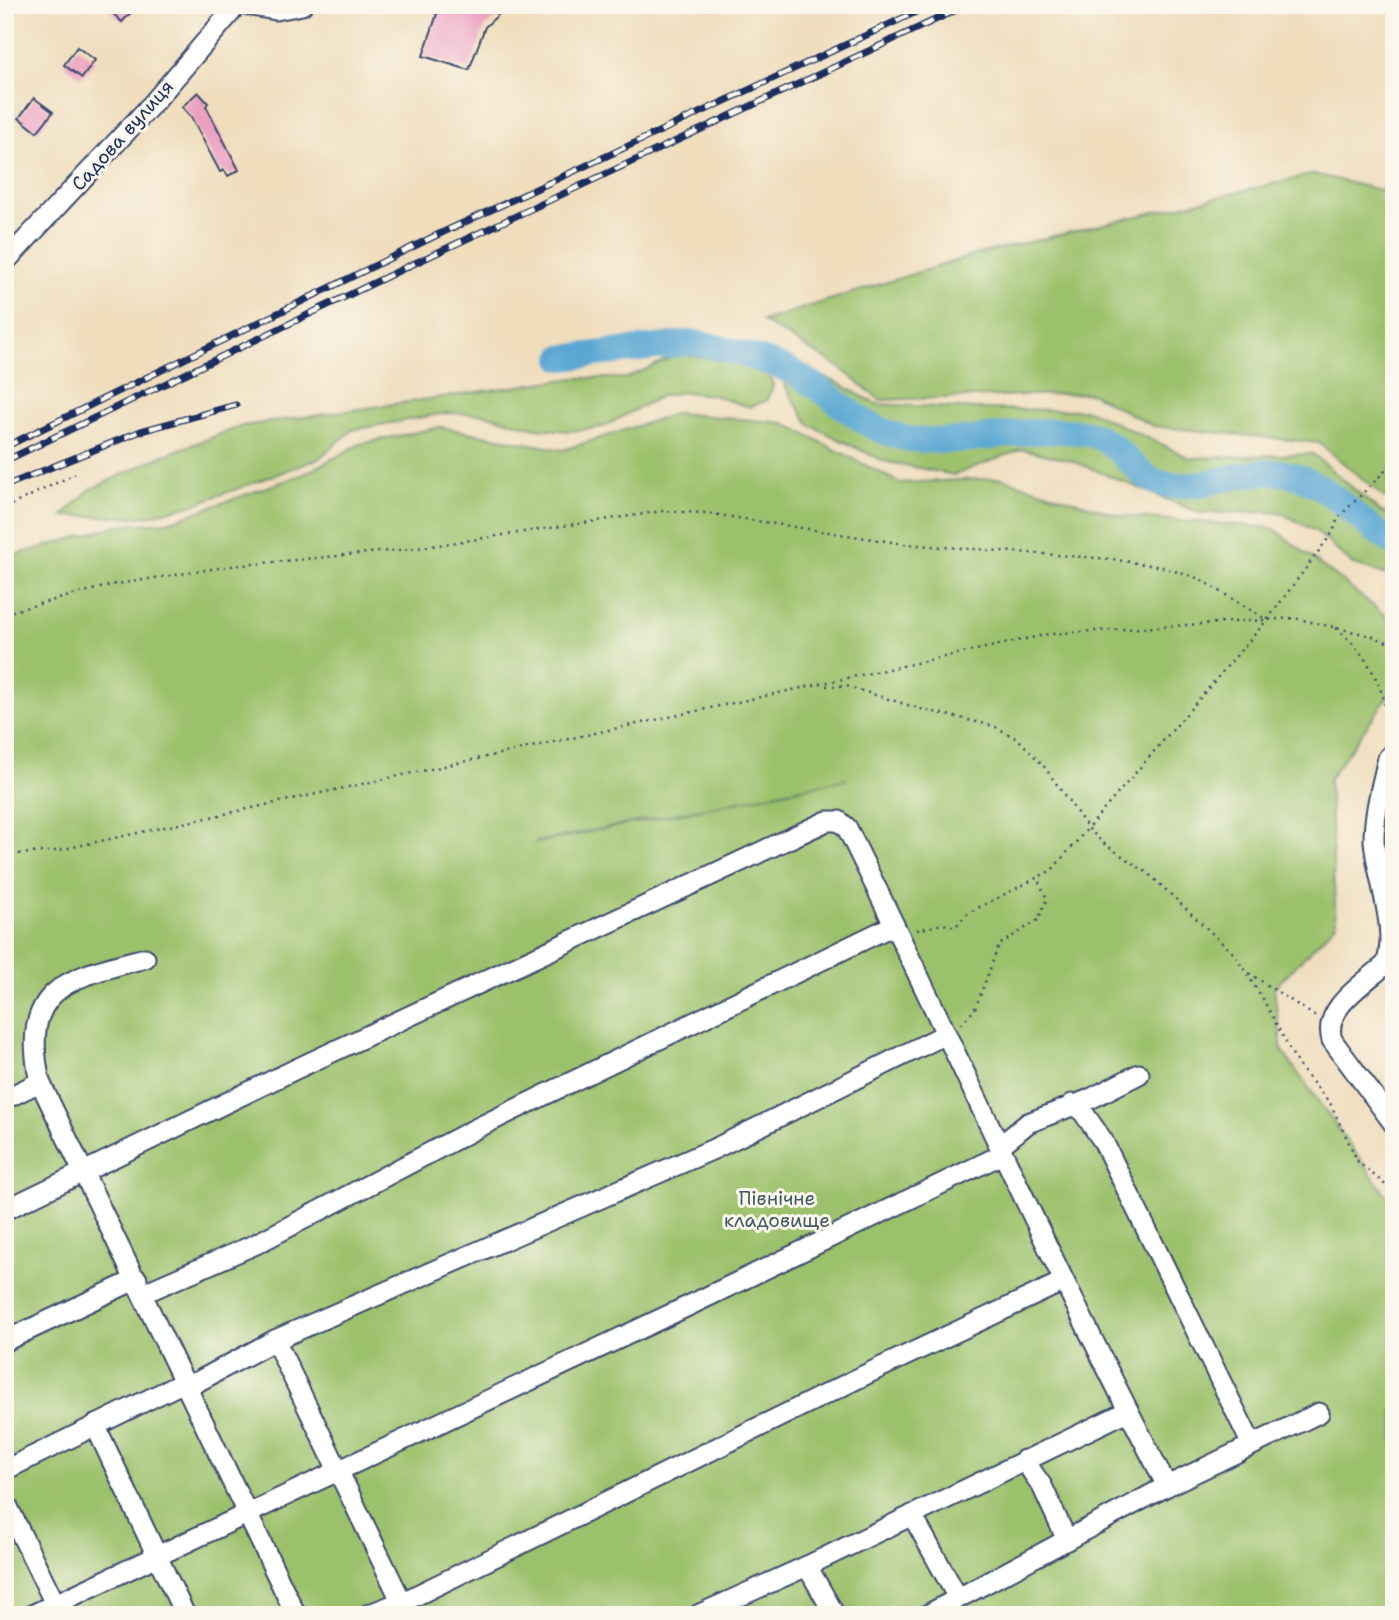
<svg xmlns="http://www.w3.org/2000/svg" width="1399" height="1620" font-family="'Shantell Sans',sans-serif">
<rect width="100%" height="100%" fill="#fbf7ec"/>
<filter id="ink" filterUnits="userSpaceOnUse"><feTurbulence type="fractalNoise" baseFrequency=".0143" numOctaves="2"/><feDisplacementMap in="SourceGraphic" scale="14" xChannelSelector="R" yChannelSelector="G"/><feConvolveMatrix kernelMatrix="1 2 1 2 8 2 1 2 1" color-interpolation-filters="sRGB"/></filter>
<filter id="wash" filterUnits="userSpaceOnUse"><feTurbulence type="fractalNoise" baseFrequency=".00686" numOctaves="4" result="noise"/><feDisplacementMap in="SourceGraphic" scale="28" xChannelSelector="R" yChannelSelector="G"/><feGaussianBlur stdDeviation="1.57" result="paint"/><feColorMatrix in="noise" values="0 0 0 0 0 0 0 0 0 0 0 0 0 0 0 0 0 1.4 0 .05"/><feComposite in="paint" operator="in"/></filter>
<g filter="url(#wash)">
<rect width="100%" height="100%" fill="#efddbc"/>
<g fill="#9cc16c" stroke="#5c7865" stroke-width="2" fill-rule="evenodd">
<path d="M1314 174 1379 190 1394 184V505L1319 443 1153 426 1091 393 880 400 839 367 762 321 974 255Z"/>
<path d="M679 354 752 364 769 370 773 387 766 401 749 407 713 395 684 392 661 396 603 427 569 431 535 428 484 414 446 413 352 430 318 459 195 504 144 517 63 516 89 490 162 456 242 426 574 378H627Z"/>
<path d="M795 365 836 382 876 404 975 409 1088 410 1190 458 1313 454 1381 512 1394 515V577L1352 564 1317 532 1280 512 1200 513 1073 461 1022 449 954 475 883 461 810 425 784 385Z"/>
<path d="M677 413 784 423 900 483 1002 478 1121 516 1273 528 1394 622V688L1329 779 1336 924 1274 988 1282 1051 1394 1206V1615H5V558L120 525 168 522 304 474 360 444 440 427 563 450ZM847 779 536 843 537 842Z"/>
</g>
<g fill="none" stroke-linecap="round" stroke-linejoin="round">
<path stroke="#5aa7d3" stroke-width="26" d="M562 358C594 354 625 351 657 347 669 346 682 342 694 343 714 345 767 361 786 369 829 388 861 432 910 439 967 447 1022 426 1079 432 1120 435 1132 478 1163 484 1197 491 1234 473 1268 472 1322 470 1352 520 1394 543"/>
</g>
<g id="blocks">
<g fill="#eca0c1">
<path d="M104 5H138L122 22Z"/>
<path d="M419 5H497L499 14 485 27 469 70 423 56 437 14Z"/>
<path d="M77 47 95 60 82 78 64 65Z"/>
<path d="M198 92 208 103 206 106 239 170 228 176 224 170 220 172 191 117 182 107Z"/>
<path d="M34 98 53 112 37 132 19 118Z"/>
</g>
</g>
</g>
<g filter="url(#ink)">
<use href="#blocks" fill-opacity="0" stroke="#3b496c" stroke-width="2"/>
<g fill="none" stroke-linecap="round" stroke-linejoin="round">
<g stroke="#3b496c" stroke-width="23">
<g id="minor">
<path d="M246 5 276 10 302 5"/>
<path d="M5 262 154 102 237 5"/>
<path d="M1394 752 1388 758C1382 785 1374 812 1374 840 1376 875 1399 931 1386 964 1364 984 1322 1008 1332 1040L1394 1124"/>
<path d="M145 958C69 978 19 986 40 1082L296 1615"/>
<path d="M5 1099 40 1082"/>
<path d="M1072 1104 1083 1112 1103 1141 1252 1445"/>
<path d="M1000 1146 1028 1123 1090 1099 1139 1074"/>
<path d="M5 1210 296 1069 827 821H839L847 828C955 1047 1054 1270 1167 1486"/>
<path d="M144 1293 256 1244 477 1128 894 925"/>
<path d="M275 1340 408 1615"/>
<path d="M5 1341 137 1279"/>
<path d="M95 1425 185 1615"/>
<path d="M1024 1460 1042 1486 1067 1540"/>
<path d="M5 1470 178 1385 197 1382 275 1340 716 1148 946 1034"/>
<path d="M5 1501 60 1614"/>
<path d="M912 1515 958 1598"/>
<path d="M807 1566 835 1615"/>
<path d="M32 1615 686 1307 1003 1154"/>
<path d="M367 1615 409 1599 873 1371 1062 1282"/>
<path d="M698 1615 807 1566 1128 1411"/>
<path d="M927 1615 1167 1486 1319 1413"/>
</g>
</g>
<g stroke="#3b496c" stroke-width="2.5" stroke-dasharray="2 5" stroke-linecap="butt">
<path d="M5 508 75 474"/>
<path d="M5 613 111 585 231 566 411 549 663 511 706 513 904 544 1111 559 1162 567 1200 579 1267 620"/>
<path d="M1336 628C1370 656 1389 693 1388 738"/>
<path d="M826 686H846L921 709 994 726 1019 740 1043 765 1088 828 1103 843 1149 874 1234 954 1263 999 1298 1065 1330 1103 1358 1162 1394 1192"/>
<path d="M5 855 55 851 1049 634 1294 618 1372 636 1394 645"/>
<path d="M917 930 943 924 955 927 968 913 1052 870 1267 620 1333 532 1338 518 1394 462"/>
<path d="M1249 973 1316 1017"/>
<path d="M961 1024 975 1009 999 945 1038 920 1047 899 1037 878"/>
</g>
<use href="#minor" stroke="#fff" stroke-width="19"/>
<g stroke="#1b2f5e" stroke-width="7">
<g id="rail">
<path d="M5 447 435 236 931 5"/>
<path d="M5 461 413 264 967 5"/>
<path d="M5 486 141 431 236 405"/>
</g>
</g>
<use href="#rail" stroke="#fbf7ec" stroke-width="4.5" stroke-dasharray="13" stroke-linecap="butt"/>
</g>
</g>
<g text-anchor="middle" stroke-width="6" stroke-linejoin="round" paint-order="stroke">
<g font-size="19" fill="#1b2f5e" stroke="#fbf7ec">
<text transform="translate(122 135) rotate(-48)" y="7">Садова вулиця</text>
</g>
<g font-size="19" fill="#425b62" stroke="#fbf7ec">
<text x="777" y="1205">Північне<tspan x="777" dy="22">кладовище</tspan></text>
</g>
</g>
<rect width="1399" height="1620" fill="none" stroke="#fbf7ec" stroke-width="28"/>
</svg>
